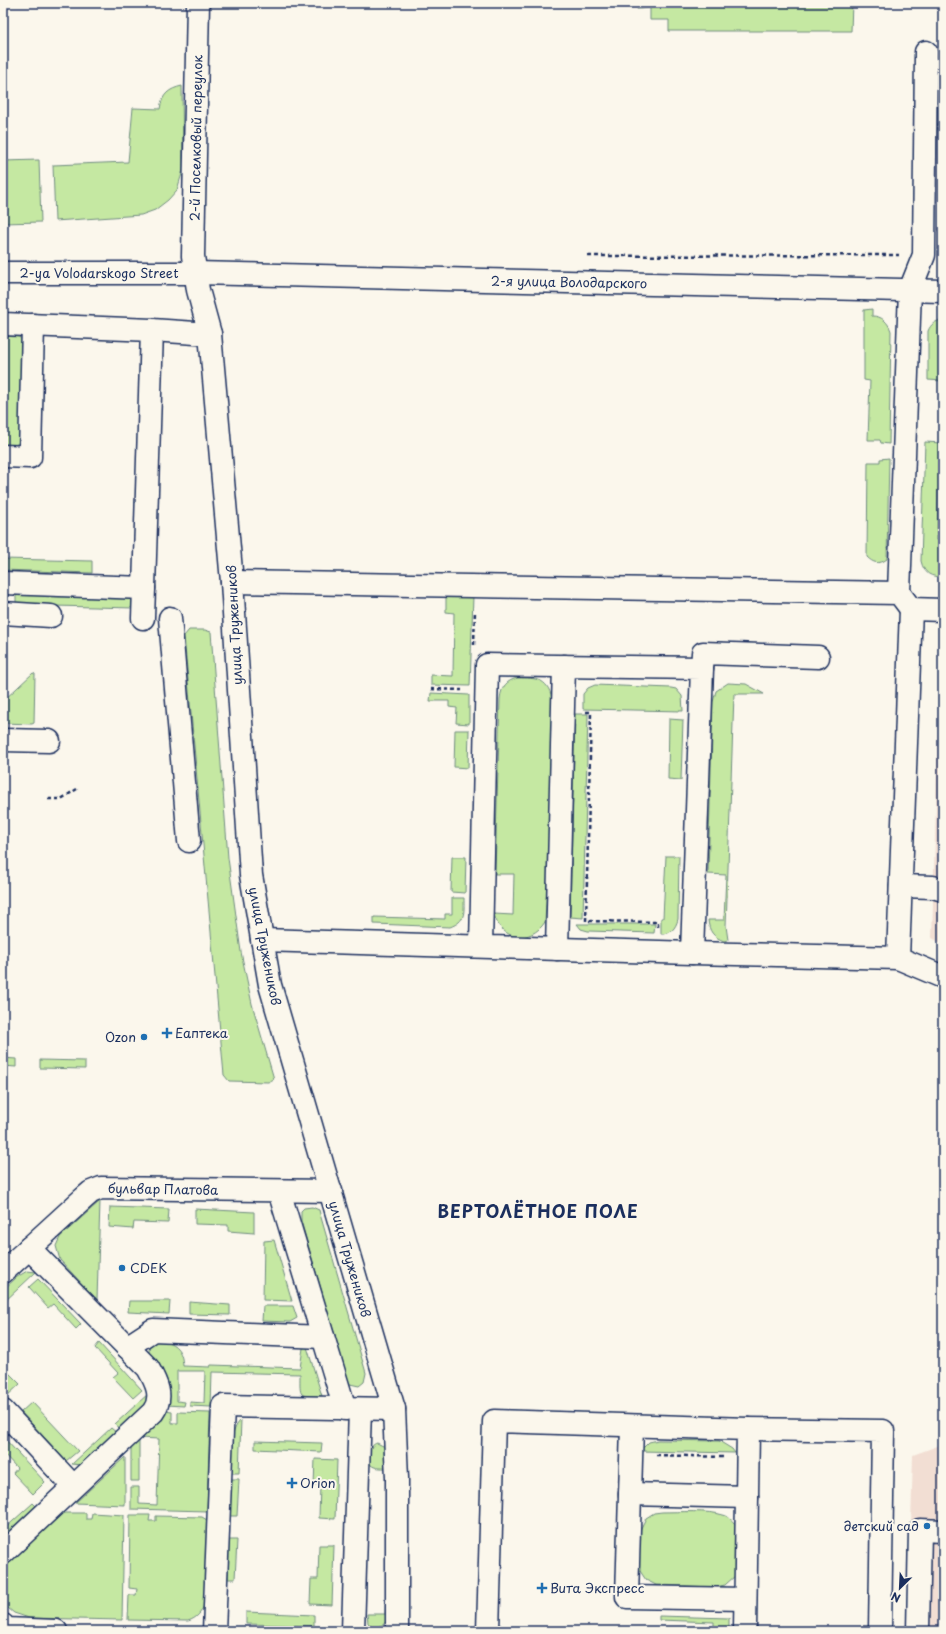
<svg xmlns="http://www.w3.org/2000/svg" width="946" height="1634" font-family="'Playpen Sans',sans-serif">
<rect width="100%" height="100%" fill="#fbf7ec"/>
<filter id="ink" filterUnits="userSpaceOnUse"><feTurbulence type="fractalNoise" baseFrequency=".025" numOctaves="2"/><feDisplacementMap in="SourceGraphic" scale="8" xChannelSelector="R" yChannelSelector="G"/><feConvolveMatrix kernelMatrix="1 2 1 2 8 2 1 2 1" color-interpolation-filters="sRGB"/></filter>
<g filter="url(#ink)">
<g fill="#f2ded3">
<path d="M941 631H943V944L932 938Z"/>
<path d="M943 1444V1631H908L913 1455Z"/>
</g>
<g fill="#c5e8a2" stroke="#708c80">
<path d="M637 3H852L851 31H669V20H650V8L637 9Z"/>
<path d="M182 86 183 170 177 190 168 200 155 210 141 215 55 221 53 165 128 162 133 108 160 109C162 94 169 89 182 86Z"/>
<path d="M39 160 41 222 3 223V161Z"/>
<path d="M872 309V316C882 316 888 322 891 331L889 444 881 443 880 440H868L870 381 864 380V310Z"/>
<path d="M943 320V381L928 380V331C931 324 935 321 943 320Z"/>
<path d="M3 336 19 337 23 342 21 441 15 445H3Z"/>
<path d="M925 442 942 443 941 490H938L937 540 939 541V564H943V577C931 577 924 574 921 561Z"/>
<path d="M889 458 887 559C879 565 873 563 867 557L868 462H880V459Z"/>
<path d="M3 559 92 561V573L3 570Z"/>
<path d="M16 595 133 598V608L16 605Z"/>
<path d="M446 595 473 596 470 686 431 685V675L453 676 454 613 446 612Z"/>
<path d="M189 630H205L211 632 228 858 241 952 252 1004 274 1079 268 1082 229 1081 224 1075 184 636Z"/>
<path d="M33 673 35 674 34 723 32 724 3 723V701Z"/>
<path d="M518 678C536 678 547 678 552 698L550 830 545 922C531 944 500 941 494 914L513 915 514 874H495L500 699C501 687 507 680 518 678Z"/>
<path d="M728 683 746 684 764 694H734L726 926 728 940 724 941C713 937 709 931 708 920H724L726 875 708 874 713 702 716 691Z"/>
<path d="M595 685 671 688 676 689 682 696 683 711 583 709V694L588 688Z"/>
<path d="M431 693 469 695V724L456 723 457 708 449 707V701H430Z"/>
<path d="M575 714H588L583 918 570 917Z"/>
<path d="M669 719 683 720 681 780 668 779Z"/>
<path d="M455 730H469L468 768 454 767Z"/>
<path d="M666 856H679L678 919C676 928 670 935 661 934V918H663Z"/>
<path d="M452 857H466L465 893 451 892Z"/>
<path d="M452 898H464C464 913 466 921 450 927L374 924V917L445 919V914H452Z"/>
<path d="M577 924H655L654 933 588 931 581 929Z"/>
<path d="M3 1058 16 1059V1067L3 1066Z"/>
<path d="M40 1060 85 1061V1069L40 1068Z"/>
<path d="M100 1201 97 1300 60 1260 56 1246 60 1237Z"/>
<path d="M110 1207 169 1209 168 1223 134 1222 133 1229 109 1227Z"/>
<path d="M312 1207 319 1210 320 1214 366 1373 364 1382 359 1386 350 1384 348 1381 301 1221V1211L304 1208Z"/>
<path d="M195 1209 254 1212V1233L228 1231V1225L195 1224Z"/>
<path d="M274 1240 292 1301 263 1300 264 1241Z"/>
<path d="M27 1271 36 1272 3 1303V1290L17 1277Z"/>
<path d="M38 1279 81 1324 76 1329 53 1304 48 1308 29 1287Z"/>
<path d="M129 1301H170L169 1314 128 1312Z"/>
<path d="M189 1302 230 1305V1315L189 1314Z"/>
<path d="M263 1306H293L297 1318 290 1322 262 1321Z"/>
<path d="M160 1340C176 1343 182 1350 183 1366L210 1367 211 1365 300 1368 303 1348 307 1347 322 1396C298 1396 300 1398 300 1374L212 1372 211 1407 190 1406V1402L204 1403 205 1371H177V1401L185 1402 184 1406 166 1405C170 1389 168 1378 158 1365 155 1361 150 1357 149 1352 149 1344 152 1342 160 1340Z"/>
<path d="M99 1343 142 1390 133 1398 113 1377 118 1373 95 1348Z"/>
<path d="M3 1367 20 1384 6 1397 3 1394Z"/>
<path d="M149 1393 148 1403 121 1429 115 1424Z"/>
<path d="M32 1402 78 1451 66 1461 21 1412Z"/>
<path d="M164 1411 172 1412V1423H178V1412L210 1413 207 1511 131 1509V1487H139V1504L157 1505 159 1439 139 1438V1481H131V1444Z"/>
<path d="M241 1420 239 1473H231C232 1456 228 1432 241 1420Z"/>
<path d="M111 1428 117 1433 81 1465 72 1464Z"/>
<path d="M3 1437 45 1482 33 1494 13 1473 17 1468 3 1453Z"/>
<path d="M658 1440 719 1441 732 1449 735 1453 640 1451 649 1442Z"/>
<path d="M255 1441 322 1443 321 1452 255 1449Z"/>
<path d="M377 1443 389 1449 393 1469 395 1485 390 1616 383 1625 373 1628 368 1623 367 1614H385L390 1468C385 1468 375 1469 371 1465 365 1459 369 1445 377 1443Z"/>
<path d="M125 1457V1505L75 1503Z"/>
<path d="M315 1459 337 1460 335 1519 319 1518 320 1485H314Z"/>
<path d="M231 1479H239L237 1516H230Z"/>
<path d="M33 1503 38 1508 3 1540V1530Z"/>
<path d="M61 1510 63 1513H86V1519H91L92 1513 124 1515 122 1620 29 1618 14 1613 3 1604V1564Z"/>
<path d="M662 1512C679 1512 708 1510 723 1515 729 1516 732 1521 736 1525V1575L725 1585 715 1587 656 1585 646 1580 640 1571 638 1564 640 1530 646 1518 654 1513Z"/>
<path d="M130 1515H150L149 1521H156V1516L202 1517 207 1520 204 1605C201 1613 197 1618 188 1621L128 1620 129 1595H136L137 1589 129 1588Z"/>
<path d="M229 1540H237L235 1579H228Z"/>
<path d="M319 1545H334L332 1605 310 1604 311 1579H318Z"/>
<path d="M246 1612 314 1615V1626L246 1624Z"/>
<path d="M659 1616 729 1618V1631H714V1622L659 1620Z"/>
</g>
<g fill="none" stroke-linecap="round" stroke-linejoin="round">
<g stroke="#1b2f5e" stroke-width="25">
<g id="minor">
<path d="M198 3 193 256 198 290 210 334 232 582 251 875 270 985 394 1409 397 1478V1631"/>
<path d="M3 273H195L943 291"/>
<path d="M3 324 152 330 210 334"/>
<path d="M3 456 30 457 33 325"/>
<path d="M232 582 899 593 911 609 943 610"/>
<path d="M3 583 144 588 152 330"/>
<path d="M899 593 910 290 924 255 926 52"/>
<path d="M3 613 51 616"/>
<path d="M143 618 144 588"/>
<path d="M170 618 189 841"/>
<path d="M702 668 703 653 818 657"/>
<path d="M3 740 49 741"/>
<path d="M901 886 933 887 943 890"/>
<path d="M262 940 692 953 702 668 487 665 481 946"/>
<path d="M557 949 564 666"/>
<path d="M692 953 898 958 911 609"/>
<path d="M898 958 943 977"/>
<path d="M279 1191 345 1409"/>
<path d="M3 1272 83 1199 91 1192 101 1188 331 1191"/>
<path d="M127 1347 153 1330 323 1337"/>
<path d="M3 1411 73 1486"/>
<path d="M632 1426 627 1597 745 1599"/>
<path d="M748 1429 883 1431 880 1631"/>
<path d="M630 1494 747 1497"/>
<path d="M3 1553 153 1412C164 1397 156 1382 148 1368L29 1248"/>
<path d="M3 1625 6 1629 56 1631"/>
<path d="M214 1631 223 1406 394 1409"/>
<path d="M353 1631 360 1409"/>
<path d="M488 1631 494 1421 748 1429 745 1631"/>
<path d="M918 1631 920 1530 943 1531"/>
</g>
</g>
<g stroke="#1b2f5e" stroke-width="2.5" stroke-dasharray="4 3" stroke-linecap="butt">
<path d="M588 256 899 255"/>
<path d="M474 645 475 610"/>
<path d="M431 689 462 690"/>
<path d="M586 712H591L586 921 658 922V928"/>
<path d="M48 799H61L77 789"/>
<path d="M656 1455 723 1457"/>
</g>
<use href="#minor" stroke="#fbf7ec" stroke-width="22"/>
</g>
</g>
<g fill="#1f6fb2" stroke="#fbf7ec" stroke-width="1.5">
<path d="M165 1027h4v4h4v4h-4v4h-4v-4h-4v-4h4z"/>
<circle cx="144" cy="1037" r="4"/>
<circle cx="122" cy="1268" r="4"/>
<path d="M290 1477h4v4h4v4h-4v4h-4v-4h-4v-4h4z"/>
<circle cx="927" cy="1526" r="4"/>
<path d="M540 1582h4v4h4v4h-4v4h-4v-4h-4v-4h4z"/>
</g>
<g text-anchor="middle" stroke-width="4" stroke-linejoin="round" paint-order="stroke">
<g font-size="13" fill="#1b2f5e" stroke="#fbf7ec">
<text transform="translate(196 138) rotate(-89)" y="5">2-й Поселковый переулок</text>
<text x="99" y="278">2-ya Volodarskogo Street</text>
<text transform="translate(569 282) rotate(1)" y="5">2-я улица Володарского</text>
<text transform="translate(234 625) rotate(-93)" y="5">улица Тружеников</text>
<text transform="translate(265 946) rotate(79)" y="5">улица Тружеников</text>
<text transform="translate(163 1189) rotate(1)" y="5">бульвар Платова</text>
<text transform="translate(350 1259) rotate(74)" y="5">улица Тружеников</text>
</g>
<g font-size="13" fill="#1b2f5e" stroke="#fbf7ec" text-anchor="start">
<text x="175" y="1038">Еаптека</text>
<text x="136" y="1042" text-anchor="end">Ozon</text>
<text x="130" y="1273">CDEK</text>
<text x="300" y="1488">Orion</text>
<text x="919" y="1531" text-anchor="end">детский сад</text>
<text x="550" y="1593">Вита Экспресс</text>
</g>
<g font-size="17" font-weight="bold" letter-spacing="1" fill="#1b2f5e" stroke="#fbf7ec">
<text x="538" y="1218">ВЕРТОЛЁТНОЕ ПОЛЕ</text>
</g>
</g>
<rect width="946" height="1634" fill="none" stroke="#fbf7ec" stroke-width="16"/>
<rect x="8" y="8" width="930" height="1618" fill="none" stroke="#1b2f5e" stroke-width="1.5" filter="url(#ink)"/>
<g transform="translate(900 1588) rotate(204)" stroke="#fbf7ec" stroke-width="3" paint-order="stroke">
<path d="M0-3L7 15L0 10L-7 15Z" fill="#1b2f5e"/>
<text y="-6" font-size="11" font-weight="bold" text-anchor="middle" fill="#1b2f5e">N</text>
</g>
</svg>
